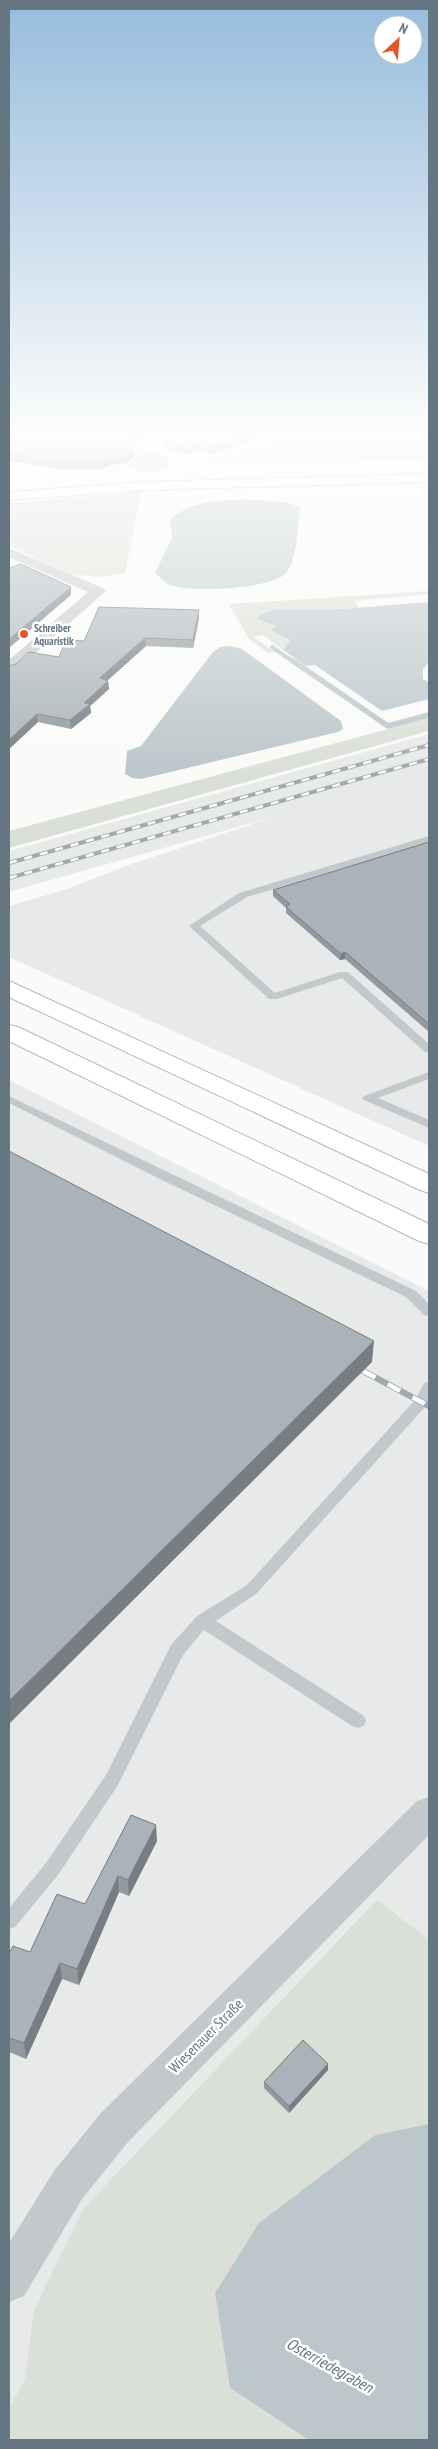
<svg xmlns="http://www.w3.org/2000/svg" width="438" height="2449" font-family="'PT Sans Narrow',sans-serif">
<rect width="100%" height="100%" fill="#fafaf8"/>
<g fill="#e8e9e9">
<path d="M429 734V1146L9 957V906L64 890 129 865 276 816 9 892V851Z"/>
<path d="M9 1080 429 1291V2440H9Z"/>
</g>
<g fill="#dadfd7">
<path d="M314 433H429V459L233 464 207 463Z"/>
<path d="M141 492 125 573 99 577 70 574 9 546V503Z"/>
<path d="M429 591V594L355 601 359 608 342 609 277 626 270 630 290 640 283 650 263 635 254 637 274 652 268 653 249 639 229 604Z"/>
<path d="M429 718V731L9 848V831Z"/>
<path d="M377 1900 429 1940V2124L375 2135 259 2223 215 2293 230 2388 309 2440H9V2408L25 2380 34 2310 84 2208Z"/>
</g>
<g fill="#bbc7cb">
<path d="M246 499 284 502 300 507C298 524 298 561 285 574 270 589 190 593 170 585 165 583 159 576 155 573L172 538 170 519C194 500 216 501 246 499Z"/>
<path d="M429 602V662L423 669V679L429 682V699L382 711 315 665 306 666 283 650 290 640 270 630 276 626 258 619 261 614 273 610 342 609Z"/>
<path d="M230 646 242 649 341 721 343 729 338 732 141 779 132 778 125 774 127 751 141 746 213 652 220 647Z"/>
<path d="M429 2124V2440H309L230 2388 215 2293 259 2223 375 2135Z"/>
</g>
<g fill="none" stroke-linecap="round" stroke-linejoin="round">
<path stroke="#bbc7cb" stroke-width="4.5" d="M272 647 295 663"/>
<path stroke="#bbc7cb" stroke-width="5.5" d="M293 661 388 726 429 715"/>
<g stroke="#b3babf" stroke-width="2">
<path id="secondary" d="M429 474V482L145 490 9 500V492L145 482Z"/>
</g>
<g stroke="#b4b9bd" stroke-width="2">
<g id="highway">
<path d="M9 981 429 1174V1193L420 1190 9 997Z"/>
<path d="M9 1025 18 1027 429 1224V1244L419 1241 9 1041Z"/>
</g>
</g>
<g fill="#c3c8cc" fill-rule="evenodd">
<path d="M429 836V842L247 897 200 926 275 993 340 972H348L429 1044V1053L425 1052 342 978 277 999H269L189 926 239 893Z"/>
<path d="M429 1072V1079L378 1098 429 1120V1128L364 1100 362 1098 364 1096Z"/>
<path d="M9 1096 416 1291 429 1304V1316L424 1315 406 1297 162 1180 9 1103Z"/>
<path d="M429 1382V1400L426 1406 257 1593 216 1621 364 1716 366 1721 364 1726 358 1728 352 1726 204 1630 183 1655 118 1785 58 1875 15 1927 9 1929V1908L46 1863 106 1775 171 1645 197 1616 247 1585 416 1399 424 1383Z"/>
</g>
<g fill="#c3c8cc" fill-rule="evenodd">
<path d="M82 433H101L167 458 169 466C161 474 135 473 127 465L138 456Z"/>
<path d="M9 548 103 588 106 591 15 671 9 673V660L88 592 9 557Z"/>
<path d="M429 1797V1835L128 2142 82 2199 24 2296 9 2302V2243L54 2171 100 2114 417 1801Z"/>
</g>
<use href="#secondary" fill="#fff" fill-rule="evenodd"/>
<use href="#highway" fill="#fff" fill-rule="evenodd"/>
<g stroke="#a2aab0" stroke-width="4">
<g id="rail-far1">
<path d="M9 863 429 745"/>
<path d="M9 878 429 759"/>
</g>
</g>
<g stroke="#a2aab0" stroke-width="6">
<path id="rail" d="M363 1371 429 1406"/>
</g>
<use href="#rail-far1" stroke="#fff" stroke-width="2.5" stroke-dasharray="8" stroke-linecap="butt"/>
<use href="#rail" stroke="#fff" stroke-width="4.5" stroke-dasharray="14" stroke-linecap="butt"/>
</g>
<g fill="#929a9f">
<path d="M9 433 134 450V457L126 463 109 465 101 470 62 469 11 461 9 462Z"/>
<path d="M107 433H174L131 443Z"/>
<path d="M200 433H276L211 454 200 450 186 455 165 448 164 441Z"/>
<path d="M199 618 193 648 146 646 107 681H108L109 689 90 706 91 713 71 729 38 722 9 749V666L59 657 84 641Z"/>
<path d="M429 842V1032L345 959 340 960 286 913V908L273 896V890Z"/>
<path d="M157 1841 129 1896 119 1892 79 1985 62 1979 26 2059 9 2052V1954L30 1952Z"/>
<path d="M328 2064V2070L289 2113 264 2088V2082Z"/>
</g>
<g fill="#777d82">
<path d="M144 433H174L131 443V436Z"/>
<path d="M255 433H276L211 454V447Z"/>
<path d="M200 443V450L186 455V448Z"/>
<path d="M134 450V457L126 463 109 465 101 470 100 463 108 458Z"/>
<path d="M10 454 11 461 9 462V455Z"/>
<path d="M71 587V595L9 648V639Z"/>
<path d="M199 610V618L193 648V640Z"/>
<path d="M145 638 146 646 100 687V678Z"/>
<path d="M108 681 109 689 90 706 91 713 71 729 70 720 84 703Z"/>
<path d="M37 714 38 722 9 749V740Z"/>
<path d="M345 952V959L340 960 341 954Z"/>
<path d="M374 1341 372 1362 9 1724V1701Z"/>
<path d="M156 1825 157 1841 129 1896 128 1880Z"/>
<path d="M118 1876 119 1892 79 1985 77 1969Z"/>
<path d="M60 1963 62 1979 26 2059 24 2043Z"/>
<path d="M328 2064V2070L289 2113V2106Z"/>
</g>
<g fill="#aab3b9" stroke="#777d82">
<path d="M9 433H94L134 450 126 456 108 458 100 463H61L10 454 9 455Z"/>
<path d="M124 433H144L131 436Z"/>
<path d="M200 433H255L211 447 200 443 186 448 164 441Z"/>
<path d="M21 564 71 587 9 639V568Z"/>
<path d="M99 607 199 610 193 640 145 638 100 678 108 681 84 703 90 704 70 720 37 714 9 740V666L16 664 29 652 59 657 66 640 84 641Z"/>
<path d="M429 842V1024L345 952 341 954 286 907 290 904 273 890Z"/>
<path d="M9 1151 374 1341 9 1701Z"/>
<path d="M131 1815 156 1825 128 1880 118 1876 77 1969 60 1963 24 2043 9 2038V1954L13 1946 30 1952 57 1894 85 1904Z"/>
<path d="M303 2040 328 2064 289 2106 264 2082Z"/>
</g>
<linearGradient id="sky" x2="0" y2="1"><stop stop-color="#96bcdc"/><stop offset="0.56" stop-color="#fdfdfc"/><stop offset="1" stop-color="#fdfdfc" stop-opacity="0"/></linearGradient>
<rect width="438" height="776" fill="url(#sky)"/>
<circle fill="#e4572e" stroke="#fff" stroke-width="2" cx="24" cy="634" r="5"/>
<g text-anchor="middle" stroke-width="5" stroke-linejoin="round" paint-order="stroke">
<g font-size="11" font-weight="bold" fill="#657683" stroke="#fff" text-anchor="start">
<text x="34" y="632">Schreiber<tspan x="34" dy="13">Aquaristik</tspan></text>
</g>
<g font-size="15" fill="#657683" stroke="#fff">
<text transform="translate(206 2036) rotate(-45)" y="5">Wiesenauer Straße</text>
</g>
<g font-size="16" font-style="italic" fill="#60757c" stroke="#fff">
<text transform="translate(330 2365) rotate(29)" y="6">Osterriedegraben</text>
</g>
</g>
<rect width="438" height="2449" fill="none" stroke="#657683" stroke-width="20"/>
<g transform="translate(398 40) rotate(26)"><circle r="24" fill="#ffffff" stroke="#c1c8cd"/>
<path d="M0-4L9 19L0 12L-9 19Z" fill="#e4572e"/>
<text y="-8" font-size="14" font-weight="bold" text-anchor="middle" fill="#657683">N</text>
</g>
</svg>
